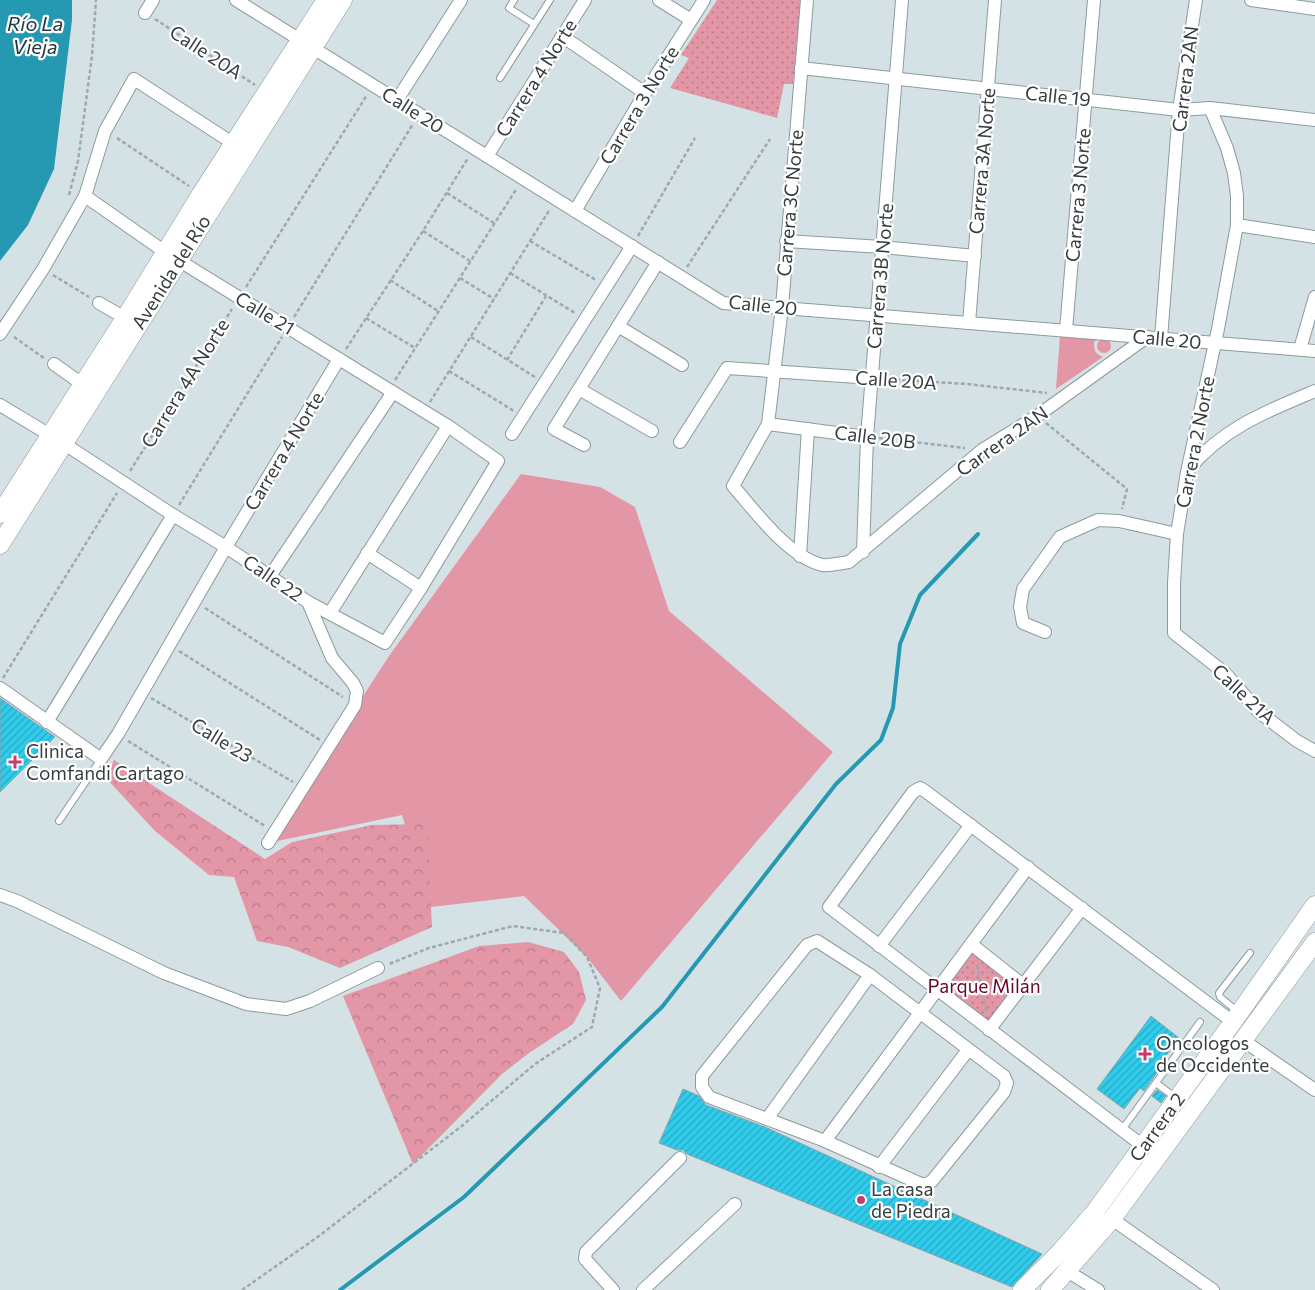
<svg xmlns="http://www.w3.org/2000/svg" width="1315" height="1290" font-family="Commissioner,sans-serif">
<defs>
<pattern id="forest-crowns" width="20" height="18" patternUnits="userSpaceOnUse" patternTransform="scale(1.25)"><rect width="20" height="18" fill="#e396a6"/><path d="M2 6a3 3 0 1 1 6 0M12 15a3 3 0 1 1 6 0" fill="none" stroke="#b97c89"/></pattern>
<pattern id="park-dots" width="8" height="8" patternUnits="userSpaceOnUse" patternTransform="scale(1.25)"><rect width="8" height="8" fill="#e396a6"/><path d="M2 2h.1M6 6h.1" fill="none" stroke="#b97c89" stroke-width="1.8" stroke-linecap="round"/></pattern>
<pattern id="building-hatch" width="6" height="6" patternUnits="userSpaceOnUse" patternTransform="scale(1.25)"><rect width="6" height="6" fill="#2fccec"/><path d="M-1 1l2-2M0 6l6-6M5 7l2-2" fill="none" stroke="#29a7c1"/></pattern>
</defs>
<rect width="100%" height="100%" fill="#d4e2e6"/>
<g fill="#e396a6">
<path d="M1060 335 1099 338 1094 342C1094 350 1095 354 1103 357L1056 389Z"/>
<circle cx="1104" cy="346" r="7"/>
<path d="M521 474 600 487 635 507 669 611 833 752 621 1001 587 957 524 896 431 907 402 815 268 843 389 656Z"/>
</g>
<g fill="url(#forest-crowns)">
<path d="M114 760 265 859 292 842 372 825 427 824 432 927 340 968 288 947 257 941 234 877 209 875 155 831 106 778Z"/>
<path d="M528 942 564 952 579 972 586 1000 573 1024 529 1053 502 1074 413 1164 343 996 479 946Z"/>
</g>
<g fill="url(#park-dots)">
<path d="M717 0H801L793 84H784L777 118 670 88 689 58 681 55Z"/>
<path d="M974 946 1020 982 988 1022 945 987Z"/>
</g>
<path fill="#2599b2" d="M0 0H72V20L54 169 28 225 0 261Z"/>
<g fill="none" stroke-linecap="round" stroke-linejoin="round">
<path stroke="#2599b2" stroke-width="4" d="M340 1290 464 1197 662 1007 836 784 881 740 893 708 900 644 920 595 978 534"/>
</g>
<g fill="url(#building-hatch)" stroke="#92a0a4">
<path d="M0 698 55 737 0 792Z"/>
<path d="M1151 1016 1179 1038 1156 1069 1158 1071 1144 1091 1140 1088 1124 1109 1097 1089Z"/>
<path d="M683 1089 699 1096 706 1105 765 1127 1042 1254 1012 1287 687 1154 683 1150H677L659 1143Z"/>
<path d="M1157 1090 1166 1096 1161 1103 1152 1096Z"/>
</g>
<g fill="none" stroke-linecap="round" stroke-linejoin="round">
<g stroke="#8d9a9e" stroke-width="8">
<g id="lane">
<path d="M514 0 509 8 534 24"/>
<path d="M500 78 550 0"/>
<path d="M59 821 101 759"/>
<path d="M1238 1012 1220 997 1219 993 1250 953"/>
<path d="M1156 1083 1176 1098"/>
<path d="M1121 1131 1200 1022"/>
</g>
</g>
<g stroke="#8d9a9e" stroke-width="14">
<g id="street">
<path d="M236 0 723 303 1315 351"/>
<path d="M659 0 691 20"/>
<path d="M807 0 782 307 768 424 733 486C756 512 787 556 822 565 830 566 841 563 849 562L982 450 1037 416 1147 337"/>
<path d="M1251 0 1315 9"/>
<path d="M145 13 153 0"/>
<path d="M562 36 645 93"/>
<path d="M801 68 1179 110 1210 108 1315 120"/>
<path d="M397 100 461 0"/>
<path d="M1210 108 1227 148 1234 173 1237 196V225L1218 329 1187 472 1177 534 1174 583V633L1226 674 1259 712 1297 741 1315 751"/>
<path d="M487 156 585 0"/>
<path d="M85 196 165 252 448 426 498 461 421 588"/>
<path d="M575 211 645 93 704 0"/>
<path d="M1237 225 1315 237"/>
<path d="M786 241 882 247 975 256"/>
<path d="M99 303 125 318"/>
<path d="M969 323 995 0"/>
<path d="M618 326 682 365"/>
<path d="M1066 330 1094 0"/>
<path d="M0 334 43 269 85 196 105 131 134 79 234 144"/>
<path d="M1161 338 1179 110 1196 0"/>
<path d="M1300 349 1315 297"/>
<path d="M54 364 82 384"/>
<path d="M579 389 652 431"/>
<path d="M0 405 63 443 173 515 226 547 308 602 332 658 353 683 357 691 355 705 268 843"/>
<path d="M768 424 867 437"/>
<path d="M512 434 632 246"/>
<path d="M680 442 727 368 872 378"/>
<path d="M584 445 554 429 658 262"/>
<path d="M1189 469C1223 428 1267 411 1315 391"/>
<path d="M863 552 867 437 902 0"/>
<path d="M800 556 808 429"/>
<path d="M270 576 393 392"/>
<path d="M308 602 385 643 421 588 367 553"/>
<path d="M330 613 448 426"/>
<path d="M1045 632 1023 623 1020 607 1023 589 1060 537 1098 520 1119 521 1177 534"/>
<path d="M0 688 101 759 118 734 226 547 339 359"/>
<path d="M47 722 173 515"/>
<path d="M0 895 17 901 164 973 246 1004 286 1009 310 1001 378 968"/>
<path d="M817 941 870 975 1004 1076 1007 1083 1004 1092 932 1181 927 1184H921L825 1141 709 1097 702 1087V1076L807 945Z"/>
<path d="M971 944 1023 985"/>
<path d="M879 946 971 825"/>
<path d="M989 1030 1082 908"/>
<path d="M1244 1041 1315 1090"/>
<path d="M767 1119 870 975"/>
<path d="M825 1141 1028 867"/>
<path d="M1143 1146 829 907 913 792 920 788 925 791 1233 1022"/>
<path d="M879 1167 968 1050"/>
<path d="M1112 1219 1213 1290"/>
<path d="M1067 1271 1098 1290"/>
<path d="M613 1290 585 1259 586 1252 680 1158"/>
<path d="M643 1290 735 1204"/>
</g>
</g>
<g stroke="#8d9a9e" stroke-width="19">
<g id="secondary">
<path d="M0 514 125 318 201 194 326 0"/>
<path d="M0 545 343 0"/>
<path d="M1022 1290 1061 1251 1094 1213 1233 1022 1315 905"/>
<path d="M1050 1290 1112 1219 1315 942"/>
</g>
</g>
<g stroke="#9da9ac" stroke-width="2.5" stroke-dasharray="4 2.5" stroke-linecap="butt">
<path d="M155 19 255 85"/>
<path d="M117 138 189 186"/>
<path d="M447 193 494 223"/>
<path d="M69 195 78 161 92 56 96 0"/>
<path d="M423 231 470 261"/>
<path d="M638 236 695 138"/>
<path d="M530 241 596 280"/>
<path d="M687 267 770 139"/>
<path d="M510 273 575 313"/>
<path d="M53 275 89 297"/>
<path d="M460 278 494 299"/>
<path d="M390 280 438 311"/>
<path d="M246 287 367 95"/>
<path d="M294 317 413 124"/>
<path d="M366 318 415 348"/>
<path d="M14 337 44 358"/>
<path d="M471 337 535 377"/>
<path d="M346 349 423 231 468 158"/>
<path d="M507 360 546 296"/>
<path d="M449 371 514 411"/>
<path d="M883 379 967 384 1047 393"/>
<path d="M395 380 517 188"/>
<path d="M430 402 550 209"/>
<path d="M1046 423 1127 489 1122 509"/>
<path d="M879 438 965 448"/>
<path d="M130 471 232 309"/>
<path d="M179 505 282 337"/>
<path d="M205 608 343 697"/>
<path d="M179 651 320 740"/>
<path d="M3 678 117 493"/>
<path d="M151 698 293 782"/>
<path d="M128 741 265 826"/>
<path d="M977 965 980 981"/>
<path d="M960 981 967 987 977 985"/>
<circle cx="981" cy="985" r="3.5"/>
<path d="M984 984 1000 982"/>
<path d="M982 988 986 1011"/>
<path d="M242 1290 319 1236 463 1125 535 1064 592 1027 600 988 587 957 564 933 513 926 429 948 389 964"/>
</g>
<use href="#lane" stroke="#fff" stroke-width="6"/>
<use href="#street" stroke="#fff" stroke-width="12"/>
<use href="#secondary" stroke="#fff" stroke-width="18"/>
</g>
<g fill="#c93b68" stroke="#fff" stroke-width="2">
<path d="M12.5 754.5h5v5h5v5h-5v5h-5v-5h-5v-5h5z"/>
<path d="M1142.5 1046.5h5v5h5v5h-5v5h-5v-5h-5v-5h5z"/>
<circle cx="861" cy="1200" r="5"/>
</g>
<g text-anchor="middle" stroke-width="4.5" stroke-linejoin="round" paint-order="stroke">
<g font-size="19" fill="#373d3e" stroke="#fff">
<text transform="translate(206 52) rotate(33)" y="7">Calle 20A</text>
<text transform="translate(536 78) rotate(-58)" y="7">Carrera 4 Norte</text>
<text transform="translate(1185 79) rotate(-83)" y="7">Carrera 2AN</text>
<text transform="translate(1058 96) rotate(6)" y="7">Calle 19</text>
<text transform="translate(639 105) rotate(-59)" y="7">Carrera 3 Norte</text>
<text transform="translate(413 110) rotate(32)" y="7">Calle 20</text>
<text transform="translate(982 161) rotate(-85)" y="7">Carrera 3A Norte</text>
<text transform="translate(1078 195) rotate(-85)" y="7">Carrera 3 Norte</text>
<text transform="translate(790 203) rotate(-85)" y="7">Carrera 3C Norte</text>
<text transform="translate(171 272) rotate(-58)" y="7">Avenida del Río</text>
<text transform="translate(880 276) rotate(-85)" y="7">Carrera 3B Norte</text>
<text transform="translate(763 305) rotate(6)" y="7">Calle 20</text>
<text transform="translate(265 313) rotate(31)" y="7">Calle 21</text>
<text transform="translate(1167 339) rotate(5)" y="7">Calle 20</text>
<text transform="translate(896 380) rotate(4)" y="7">Calle 20A</text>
<text transform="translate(185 383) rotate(-58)" y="7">Carrera 4A Norte</text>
<text transform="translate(875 437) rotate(7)" y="7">Calle 20B</text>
<text transform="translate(1002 441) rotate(-35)" y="7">Carrera 2AN</text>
<text transform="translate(1195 442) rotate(-79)" y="7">Carrera 2 Norte</text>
<text transform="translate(284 451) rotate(-59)" y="7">Carrera 4 Norte</text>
<text transform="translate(273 578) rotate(34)" y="7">Calle 22</text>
<text transform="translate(1244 694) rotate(43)" y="7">Calle 21A</text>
<text transform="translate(222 740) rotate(31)" y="7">Calle 23</text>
<text transform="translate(1157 1127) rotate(-54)" y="7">Carrera 2</text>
</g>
<g font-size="19" fill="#373d3e" stroke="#fff" text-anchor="start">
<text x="26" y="758">Clinica<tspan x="26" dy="22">Comfandi Cartago</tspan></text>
<text x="1156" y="1050">Oncologos<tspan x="1156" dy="22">de Occidente</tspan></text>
<text x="871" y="1196">La casa<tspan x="871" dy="22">de Piedra</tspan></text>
</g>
<g font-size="19" fill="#67062c" stroke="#fff">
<text x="984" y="993">Parque Milán</text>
</g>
<g font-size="20" font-style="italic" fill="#213940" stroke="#fff">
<text x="35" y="31">Río La<tspan x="35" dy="23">Vieja</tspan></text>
</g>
</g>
</svg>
